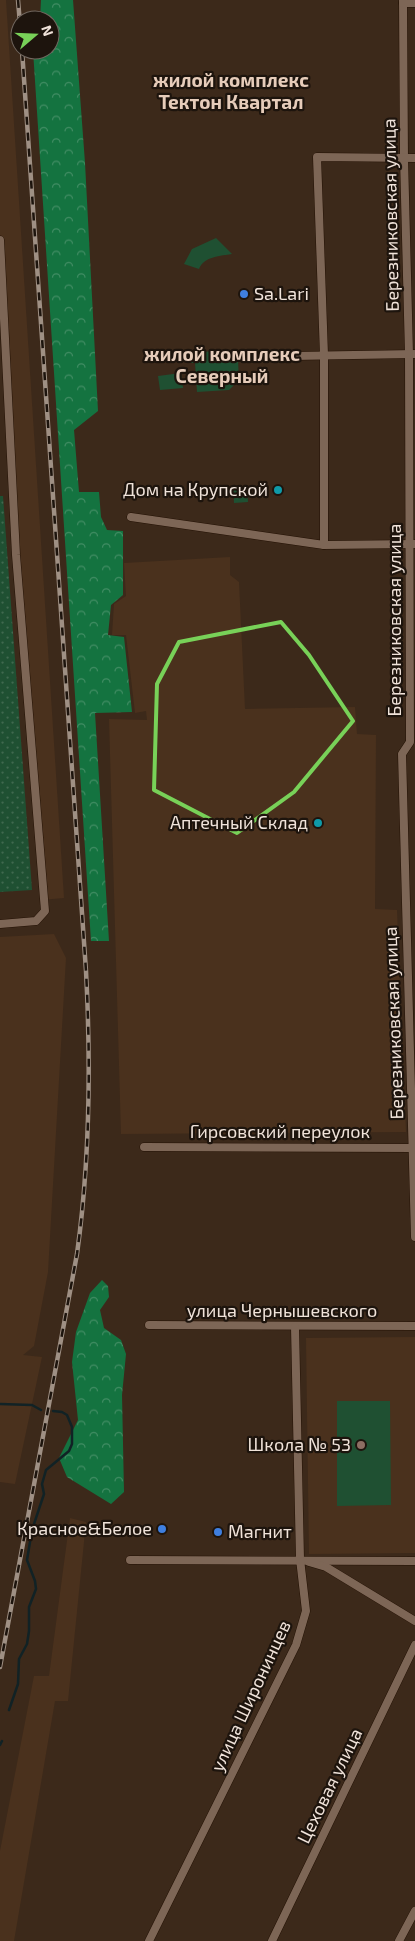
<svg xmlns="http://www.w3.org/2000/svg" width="415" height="1941" font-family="'Exo 2',sans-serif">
<defs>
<pattern id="grass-dots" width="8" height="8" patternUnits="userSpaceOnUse" patternTransform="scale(1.25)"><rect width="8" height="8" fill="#1f5032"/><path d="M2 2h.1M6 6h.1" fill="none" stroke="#40694f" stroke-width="1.8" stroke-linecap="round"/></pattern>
<pattern id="forest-crowns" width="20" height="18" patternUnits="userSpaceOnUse" patternTransform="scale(1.25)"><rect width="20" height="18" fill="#147340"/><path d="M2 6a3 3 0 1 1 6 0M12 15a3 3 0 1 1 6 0" fill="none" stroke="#428d64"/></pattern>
</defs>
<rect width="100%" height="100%" fill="#3c291a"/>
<g fill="#4a311d">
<path d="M0 0H6L64 898 41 900 0 290Z"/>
<path d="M230 557V575L239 582 245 709 355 707 357 734 376 735 375 909 397 910 406 1132 121 1134 109 719 147 720 146 711 135 713 126 635H112L114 604 126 596 124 563Z"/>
<path d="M54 934 66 958 48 1272 34 1346 23 1355 42 1357 15 1484 0 1482V937Z"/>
<path d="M415 1337V1553L309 1554 306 1338Z"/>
<path d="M70 1518 86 1522 68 1701H55L14 1941H0V1851L34 1676H49Z"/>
</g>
<path fill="url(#grass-dots)" d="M0 496H3L32 890 0 892Z"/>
<g fill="url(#forest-crowns)">
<path d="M41 0H73L85 163 98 411 74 430 79 492H99L101 517 107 530 123 531V595L111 605 108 635 124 637 132 712 95 713 109 941H91L33 50H50V20H40Z"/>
<path d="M102 1280 108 1286 109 1297 100 1310 104 1328 121 1340 126 1354 122 1395 124 1492 111 1504 67 1477 59 1458 78 1420 72 1362 76 1332 90 1293Z"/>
</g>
<g fill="#1f5032">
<path d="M216 238 232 254C221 256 204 256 199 269L184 264 192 249Z"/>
<path d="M229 350 230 360H238L239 380 229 390 197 392 195 363H191V357L202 356V352Z"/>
<path d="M181 373 183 388 160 390 158 376Z"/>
<path d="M247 487 248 502 234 503 233 488Z"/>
<path d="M337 1401H390L391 1505 337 1506Z"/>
</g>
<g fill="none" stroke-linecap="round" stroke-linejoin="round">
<g stroke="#112225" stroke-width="2.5">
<path d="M0 1404 32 1405 41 1410"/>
<path d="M9 1710 18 1684 19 1659 27 1644 29 1631V1607L36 1589 35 1581 27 1560 32 1530 44 1494 42 1484 46 1470 69 1451 72 1444V1427L67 1415 62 1412 53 1411"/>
<path d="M0 1745 2 1741"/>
</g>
<g stroke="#231104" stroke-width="9">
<g id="street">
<path d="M403 0 404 158 409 354 410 742 402 754 415 1237"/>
<path d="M403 3H415"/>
<path d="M0 240 16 555 45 911 36 921 0 924"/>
<path d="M293 356 415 354"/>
<path d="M131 517 324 545 415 544"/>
<path d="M324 545V355L317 157 415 158"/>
<path d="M144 1147 415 1148"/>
<path d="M149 1325 415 1326"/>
<path d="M130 1560 415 1561"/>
<path d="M309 1562 326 1567 415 1621"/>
<path d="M149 1941 296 1645 306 1611 300 1559 295 1327"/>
<path d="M272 1941 415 1645"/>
<path d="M399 1941 415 1911"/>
</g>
</g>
<use href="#street" stroke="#7d6656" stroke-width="8"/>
<g stroke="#9f9084" stroke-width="4.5">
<g id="rail">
<path d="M18 0 20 24"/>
<path d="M0 1667 77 1254C90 1160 91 1066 86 971L22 50"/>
</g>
</g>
<use href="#rail" stroke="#1d140d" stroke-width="2.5" stroke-dasharray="8" stroke-linecap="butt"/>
</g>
<path fill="none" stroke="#78d158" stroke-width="4" stroke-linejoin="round" d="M281 622 309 655 353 721 294 792 237 833 154 790 157 684 179 642Z"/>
<g fill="#3f7fe0" stroke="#1d140d" stroke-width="2">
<circle cx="244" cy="294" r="5"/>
<circle cx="162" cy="1529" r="5"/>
<circle cx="218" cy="1532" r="5"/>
</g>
<g fill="#0f9aa8" stroke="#1d140d" stroke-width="2">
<circle cx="278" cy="490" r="5"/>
<circle cx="318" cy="823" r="5"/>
</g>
<circle fill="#8d6e63" stroke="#1d140d" stroke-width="2" cx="361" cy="1445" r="5"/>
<g text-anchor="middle" stroke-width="4.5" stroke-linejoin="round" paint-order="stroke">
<g font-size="18" fill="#f0e3da" stroke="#1d140d">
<text transform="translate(391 215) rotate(-91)" y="6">Березниковская улица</text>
<text transform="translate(395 620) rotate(-90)" y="6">Березниковская улица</text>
<text transform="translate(394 1023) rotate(-92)" y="6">Березниковская улица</text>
<text x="280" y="1138">Гирсовский переулок</text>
<text x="282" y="1317">улица Чернышевского</text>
<text transform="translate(251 1696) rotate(-65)" y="6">улица Широнинцев</text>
<text transform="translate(330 1786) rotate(-64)" y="6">Цеховая улица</text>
</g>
<g font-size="18" fill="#f0e3da" stroke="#1d140d" text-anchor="end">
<text x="254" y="300" text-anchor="start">Sa.Lari</text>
<text x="268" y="496">Дом на Крупской</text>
<text x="308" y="829">Аптечный Склад</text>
<text x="351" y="1451">Школа № 53</text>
<text x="152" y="1535">Красное&amp;Белое</text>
<text x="228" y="1538" text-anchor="start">Магнит</text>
</g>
<g font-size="19" font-weight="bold" fill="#e6ccba" stroke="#1d140d">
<text x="231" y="87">жилой комплекс<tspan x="231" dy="22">Тектон Квартал</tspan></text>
<text x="222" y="361">жилой комплекс<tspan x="222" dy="22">Северный</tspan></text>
</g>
</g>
<g transform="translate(35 35) rotate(71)"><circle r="24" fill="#1d140d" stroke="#71675f"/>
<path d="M0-4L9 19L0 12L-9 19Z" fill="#78d158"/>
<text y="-8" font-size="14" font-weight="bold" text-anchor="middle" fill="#f0e3da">N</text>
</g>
</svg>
